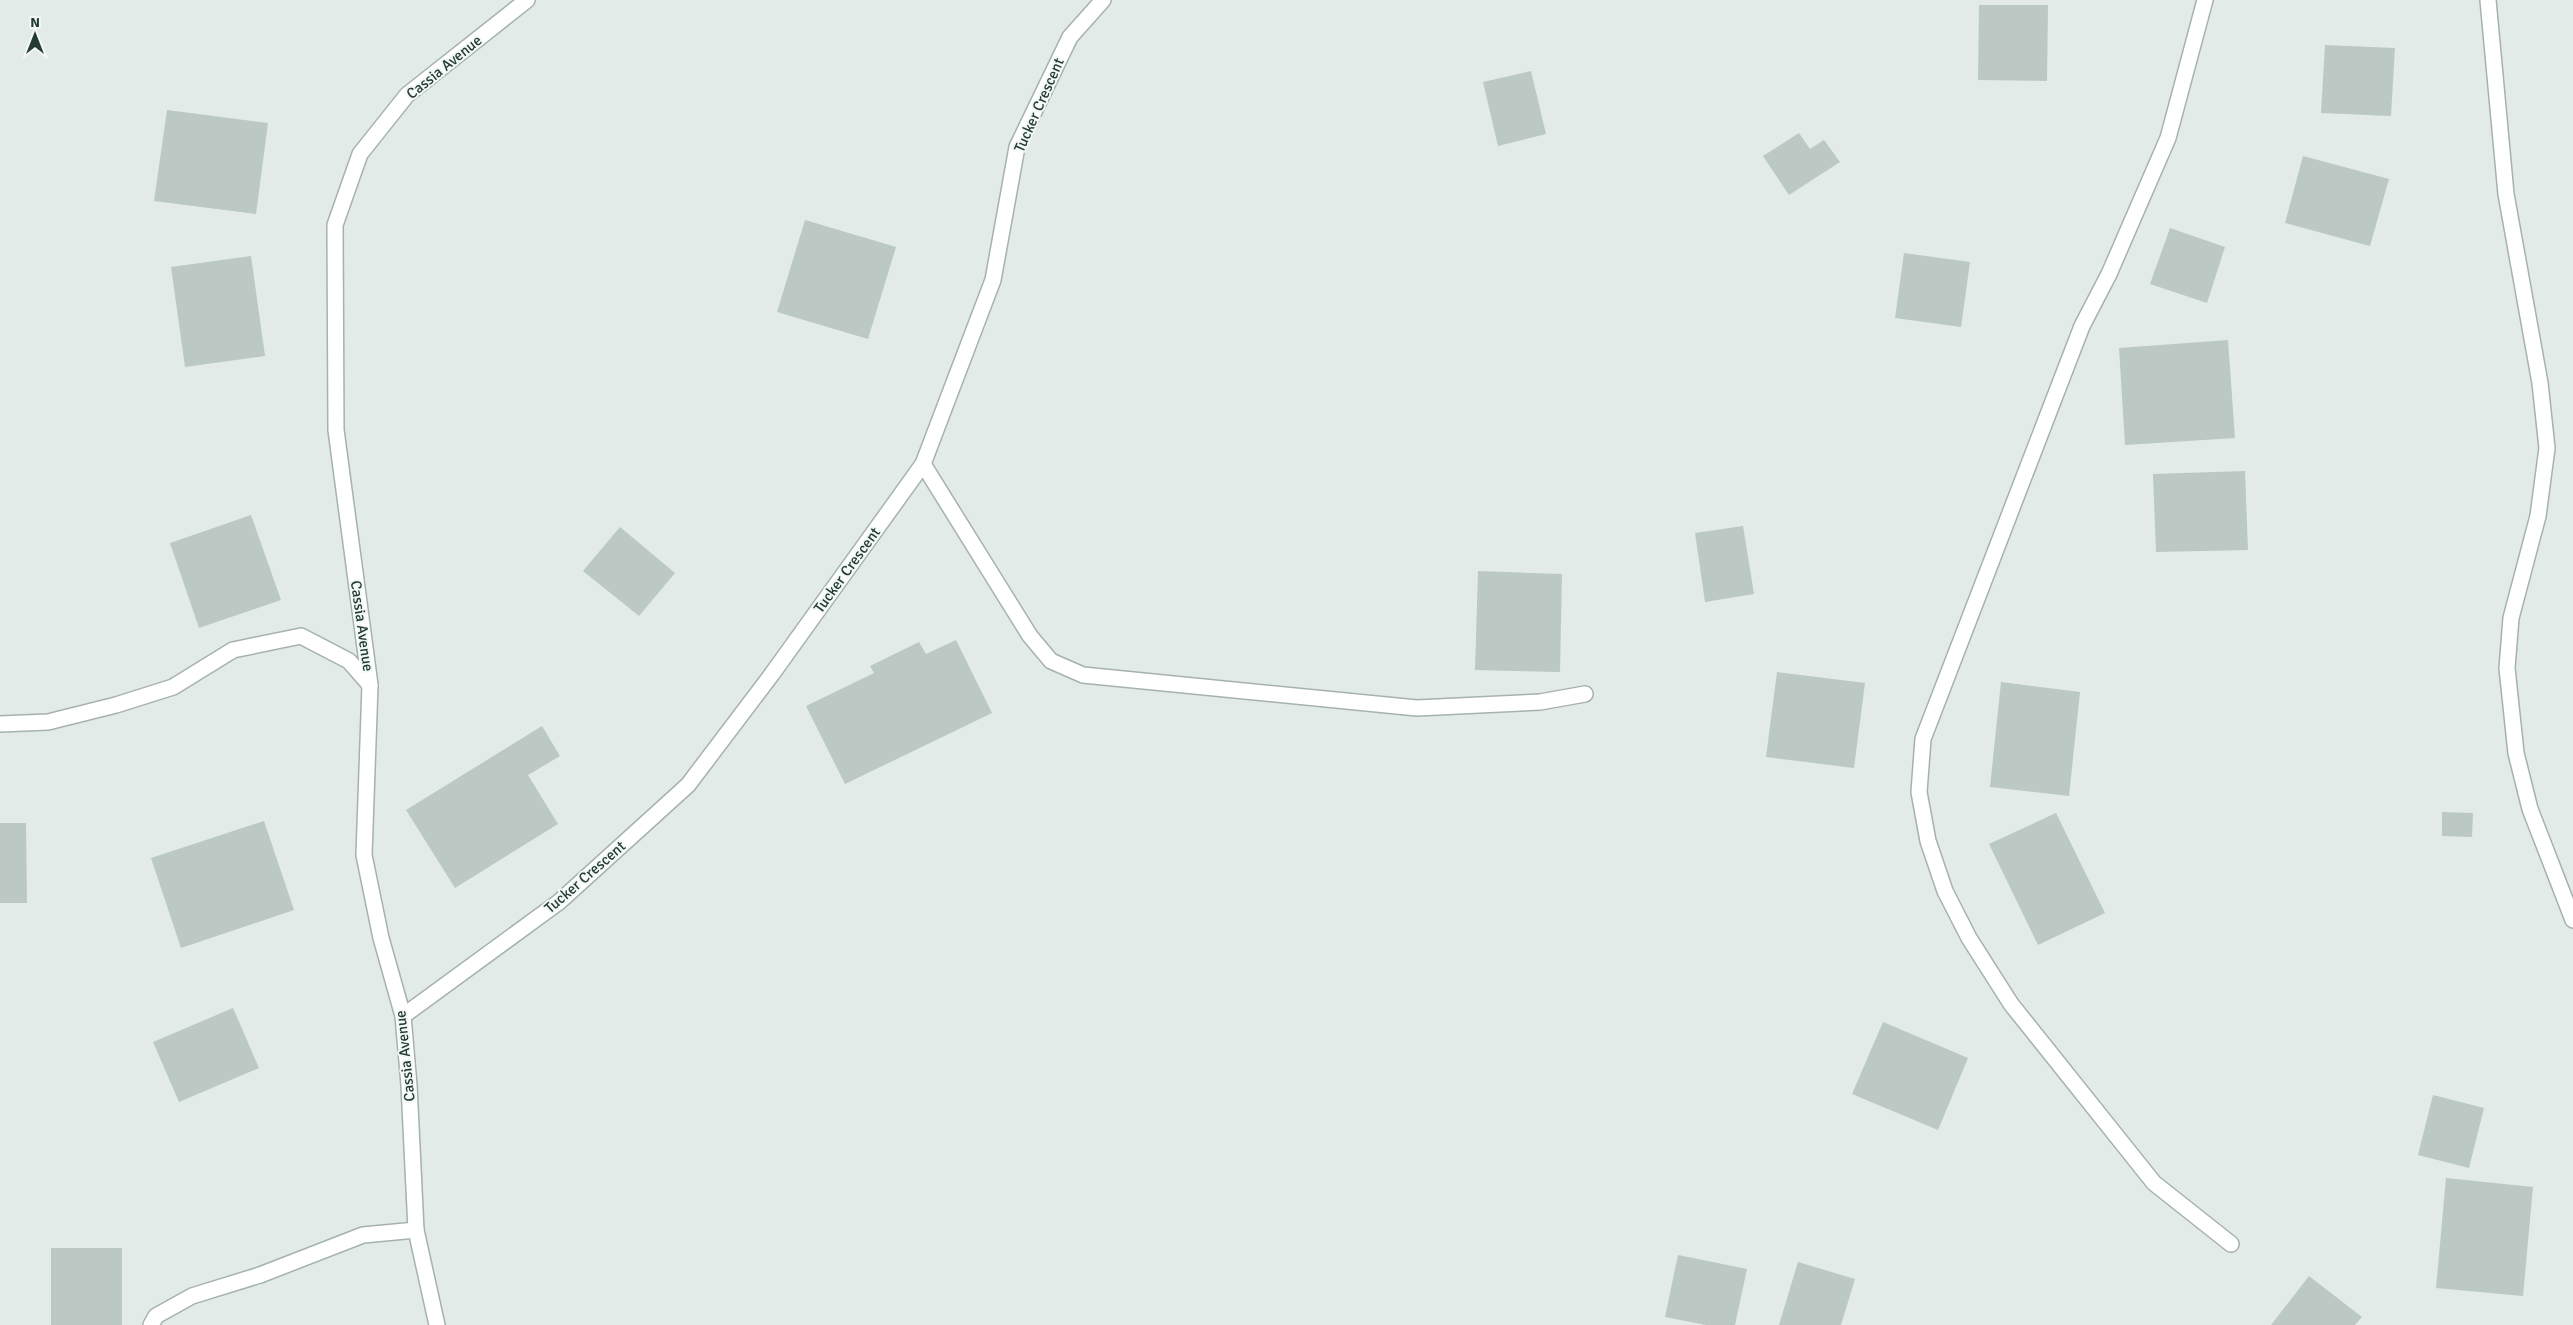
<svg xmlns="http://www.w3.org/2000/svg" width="2573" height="1325" font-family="Signika,sans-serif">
<rect width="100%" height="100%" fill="#e2ebe7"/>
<g fill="#bbc8c3">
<path d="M1979 5H2048L2047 81 1978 80Z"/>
<path d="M2325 45 2395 48 2391 116 2321 113Z"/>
<path d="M1531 71 1546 134 1498 146 1483 82Z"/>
<path d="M167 110 268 123 256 214 154 201Z"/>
<path d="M1799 133 1810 149 1824 140 1840 162 1789 195 1763 156Z"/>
<path d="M2303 156 2389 179 2370 246 2285 223Z"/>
<path d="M805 220 896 247 868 339 777 312Z"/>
<path d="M2170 228 2225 247 2207 303 2150 284Z"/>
<path d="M1904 253 1970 262 1961 327 1895 318Z"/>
<path d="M251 256 265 356 185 367 171 267Z"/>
<path d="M2228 340 2235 438 2125 445 2119 348Z"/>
<path d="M2245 471 2248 550 2156 552 2153 474Z"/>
<path d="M251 515 281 600 199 628 170 543Z"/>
<path d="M1743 526 1754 594 1705 602 1695 533Z"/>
<path d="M620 527 675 573 639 616 583 571Z"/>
<path d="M1478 571 1562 574 1560 672 1475 670Z"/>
<path d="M956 640 992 713 845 784 806 706 874 673 870 666 919 642 926 654Z"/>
<path d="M1777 672 1865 683 1854 768 1766 757Z"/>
<path d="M2001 682 2080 692 2069 796 1990 787Z"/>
<path d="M542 726 560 756 528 775 558 824 455 888 406 810Z"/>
<path d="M2442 812 2473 813 2472 837 2442 836Z"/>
<path d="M2056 813 2105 913 2038 945 1989 844Z"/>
<path d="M264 821 294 910 181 948 151 858Z"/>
<path d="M0 823H26L27 903H0Z"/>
<path d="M233 1008 259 1068 179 1102 153 1042Z"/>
<path d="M1883 1022 1968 1058 1938 1130 1852 1094Z"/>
<path d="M2433 1095 2484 1108 2469 1168 2418 1155Z"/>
<path d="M2446 1178 2533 1187 2523 1296 2436 1288Z"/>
<rect x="51" y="1248" width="71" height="77"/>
<path d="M1678 1255 1747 1269 1735 1325H1706L1665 1317Z"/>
<path d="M1798 1262 1855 1279 1841 1325H1779Z"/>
<path d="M2309 1276 2362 1317 2355 1325H2271Z"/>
</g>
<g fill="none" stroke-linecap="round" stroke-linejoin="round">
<g stroke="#a5b2ae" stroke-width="18">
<g id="minor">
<path d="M2205 0 2168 138 2109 274 2082 326 1923 739 1919 792 1928 841 1945 891 1969 938 2011 1004 2154 1183 2231 1244"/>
<path d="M2488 0 2506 194 2540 383 2547 448 2538 516 2511 618 2507 668 2516 753 2530 809 2573 920"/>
<path d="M923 464 1030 636 1051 661 1083 675 1417 708 1540 702 1585 694"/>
<path d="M0 724 48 722 116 705 173 687 233 650 301 636 349 661 370 685"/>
<path d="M403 1016 559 902 688 785 772 674 923 464 993 280 1017 147 1070 37 1103 0"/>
<path d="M151 1325 156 1316 192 1296 260 1275 363 1235 416 1230"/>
<path d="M437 1325 416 1230 409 1085 403 1016 381 938 364 855 370 685 336 430 335 225 360 154 407 95 527 0"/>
</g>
</g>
<use href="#minor" stroke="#fff" stroke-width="15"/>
</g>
<g text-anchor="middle" stroke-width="4" stroke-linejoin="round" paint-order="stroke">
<g font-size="15" fill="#243a35" stroke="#f2f8f5">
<text transform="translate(444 67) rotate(-39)" y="5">Cassia Avenue</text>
<text transform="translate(1039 105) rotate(-66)" y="5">Tucker Crescent</text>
<text transform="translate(847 570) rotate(-54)" y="5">Tucker Crescent</text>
<text transform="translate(362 626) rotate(82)" y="5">Cassia Avenue</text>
<text transform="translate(585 877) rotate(-41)" y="5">Tucker Crescent</text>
<text transform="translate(405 1056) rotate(-96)" y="5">Cassia Avenue</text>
</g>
</g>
<g transform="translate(35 35)" stroke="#f2f8f5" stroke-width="4" paint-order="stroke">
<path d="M0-4L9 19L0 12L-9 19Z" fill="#243a35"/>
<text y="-8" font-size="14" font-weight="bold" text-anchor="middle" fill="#243a35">N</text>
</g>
</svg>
